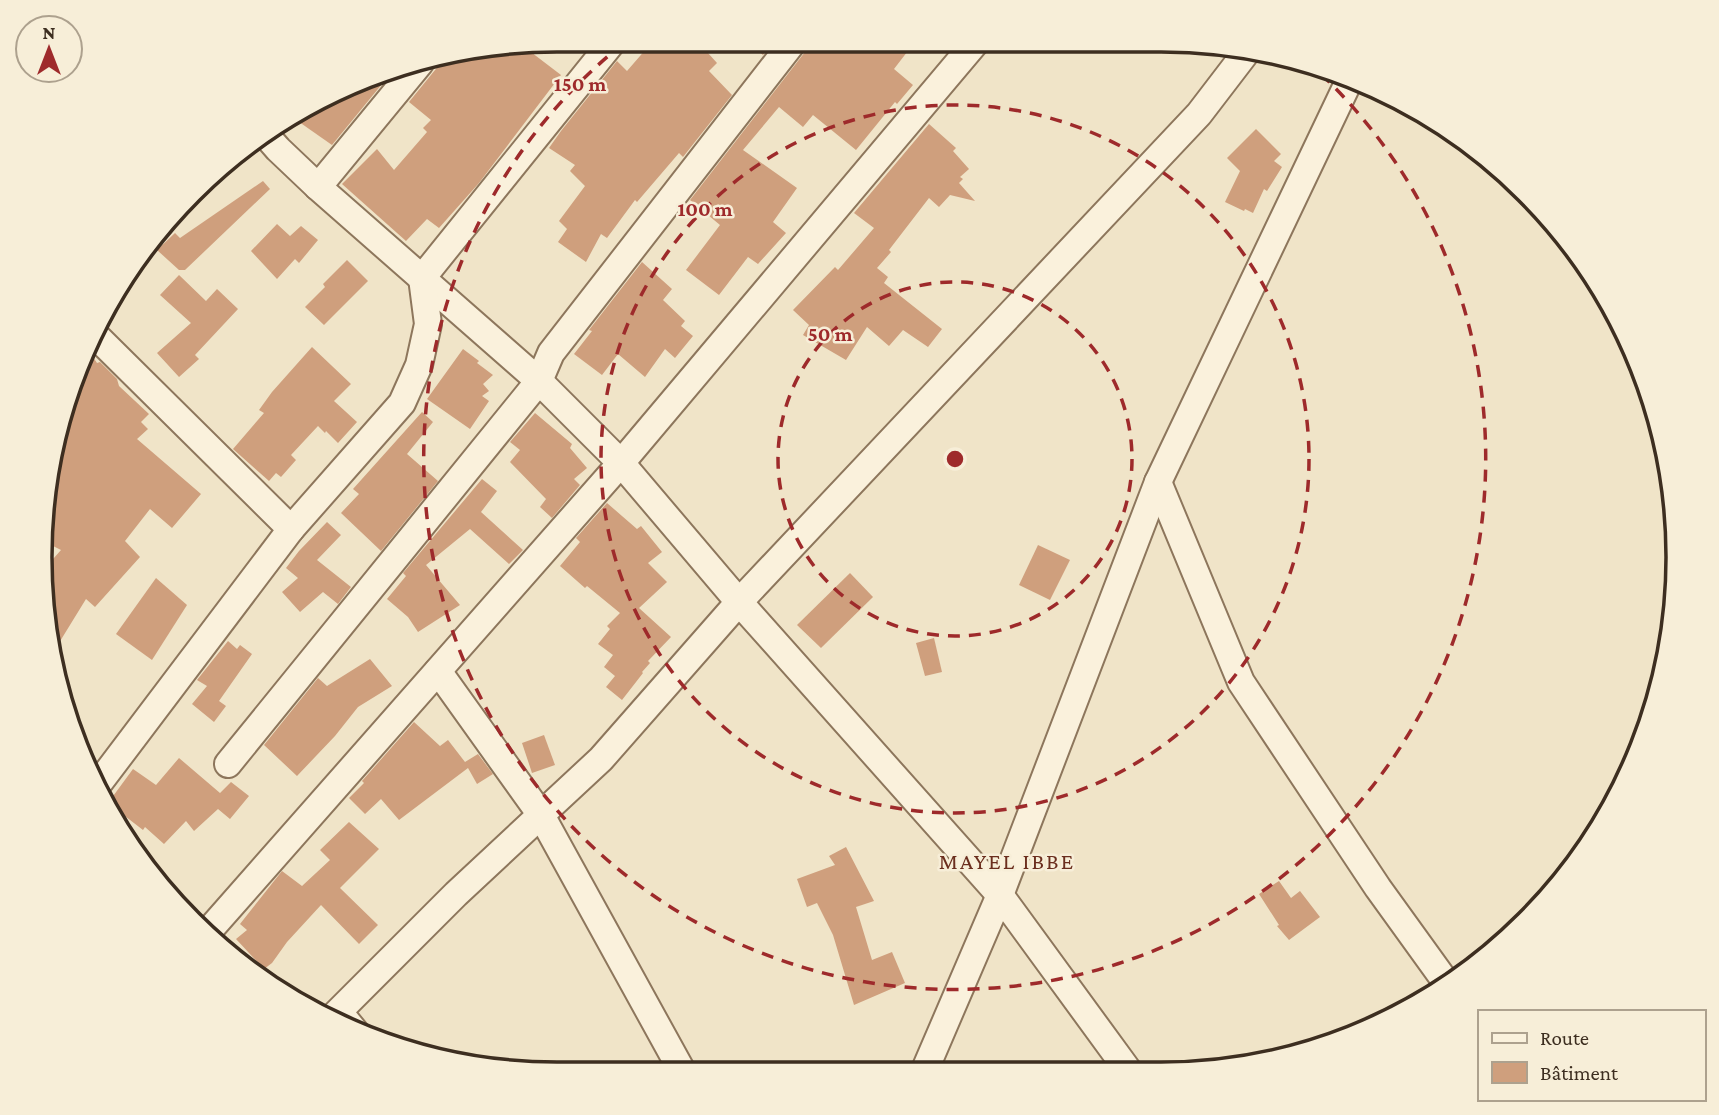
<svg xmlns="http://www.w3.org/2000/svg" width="1719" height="1115" font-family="'Crimson Pro',serif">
<rect width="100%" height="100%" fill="#f0e4c8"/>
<g fill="#cf9f7d">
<path d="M653 41H720L708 53 717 63 709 71 732 95 683 157 679 153 637 202 635 200 607 238 601 234 586 262 558 242 567 229 559 221 585 186 570 171 575 165 549 148 561 131 617 61 627 71Z"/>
<path d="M748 42H773L763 55Z"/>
<path d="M808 42 914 43 894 69 913 85 897 104 895 102 856 150 813 115 803 127 779 107 743 150 797 188 773 222 786 233 758 264 748 257 719 295 686 270 720 225 690 200 805 52Z"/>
<path d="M523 46 561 75 479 183 439 228 427 219 406 241 342 184 377 149 394 170 427 132 423 128 431 120 409 102 444 59Z"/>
<path d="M396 67 332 145 292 117 392 68Z"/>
<path d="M929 124 956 148 953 151 969 169 960 177 963 179 959 183 975 201 950 195 939 207 929 198 889 250 891 252 877 268 888 277 884 283 942 329 928 347 903 330 889 346 867 327 846 360 803 335 809 325 793 310 835 267 838 270 874 228 854 213Z"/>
<path d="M1256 129 1281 154 1274 161 1282 167 1267 191 1264 189 1253 213 1245 209 1244 211 1225 202 1240 171 1227 158Z"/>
<path d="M263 181 270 189 185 270H179L157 250 175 233 180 238Z"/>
<path d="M277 224 290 236 301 226 318 240 299 263 295 259 277 279 251 251Z"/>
<path d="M347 260 368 281 324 325 305 307 325 287 323 284Z"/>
<path d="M642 262 672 289 663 300 685 321 681 326 693 336 675 358 665 349 645 377 618 354 602 375 574 354 592 331 589 330Z"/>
<path d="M179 275 206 301 217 289 238 309 195 355 199 359 179 377 157 353 191 323 160 295Z"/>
<path d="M312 347 351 384 334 401 357 422 338 443 326 431 325 433 318 426 291 455 296 460 281 477 276 473 269 481 233 449 264 413 259 410 272 392Z"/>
<path d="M463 349 479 361 477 363 493 375 483 384 489 391 482 396 489 401 470 429 427 399Z"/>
<path d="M89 351 97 363 100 362 117 379 119 386 149 414 141 422 148 429 137 439 201 494 172 528 150 509 125 541 140 557 95 607 86 599 54 651 48 588 54 578 46 570V567L61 550 43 541 41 524 68 391Z"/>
<path d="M422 412 433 422 407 454 438 481 381 551 341 513 359 494 353 489Z"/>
<path d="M535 413 572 444 570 448 587 468 574 479 580 485 552 518 540 507 546 499 510 462 520 450 510 442Z"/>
<path d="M482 479 497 491 481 512 523 550 509 564 470 529 426 565 460 605 418 632 408 617 387 599 406 576 403 573Z"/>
<path d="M607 503 637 529 641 526 662 552 648 563 667 582 639 608 671 637 648 661 650 663 642 672 643 673 622 700 606 687 615 676 604 667 613 655 598 644 610 629 607 626 620 613 587 586 585 588 560 566 580 542 576 538Z"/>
<path d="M327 522 341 535 317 560 351 587 338 604 323 592 300 612 282 592 298 578 286 568 299 551Z"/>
<path d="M1038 545 1070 560 1050 600 1019 585Z"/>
<path d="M850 573 873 597 821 648 797 625Z"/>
<path d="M156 578 187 605 152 660 116 634Z"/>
<path d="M934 638 942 672 925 676 916 643Z"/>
<path d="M228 641 237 649 240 645 252 654 219 701 226 706 214 722 192 704 207 686 197 680Z"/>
<path d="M370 659 392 686 358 707 335 736 297 776 264 745 318 678 327 686Z"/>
<path d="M414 722 440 746 448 740 465 762 478 754 493 774 477 784 468 768 399 820 381 799 365 814 349 798 364 783 362 781Z"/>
<path d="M544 735 555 765 532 773 522 743Z"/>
<path d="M179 758 220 793 231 782 249 796 230 819 218 809 194 831 186 821 164 844 145 827 143 830 108 803 133 769 156 785Z"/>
<path d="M349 822 379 849 340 888 378 925 359 944 321 905 287 942 272 963 264 969 236 939 247 930 240 924 282 871 302 886 330 860 320 850Z"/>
<path d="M846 847 874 901 856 907 872 960 892 952 905 983 854 1005 833 935 817 903 807 907 797 879 835 865 829 856Z"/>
<path d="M1279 881 1291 898 1300 891 1320 917 1289 940 1277 926 1279 925 1259 894Z"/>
</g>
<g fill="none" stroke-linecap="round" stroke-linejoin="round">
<g stroke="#8d765c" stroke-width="30">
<g id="minor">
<path d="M264 133 278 149 318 187 539 381 621 463 739 602 1000 895 1130 1073"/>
<path d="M318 187 420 63"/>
<path d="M97 337 291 529"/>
<path d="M1158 482 1241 682 1378 888 1448 985"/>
<path d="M438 671 541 815 682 1071"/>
<path d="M228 764 539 381 551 353 793 42"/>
<path d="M99 783 291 529 402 403 419 365 428 324 422 278 613 41"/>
<path d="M206 934 621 463 975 43"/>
<path d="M339 1012 357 1034"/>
<path d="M332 1018 456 894 601 759 739 602 1199 114 1248 50"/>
<path d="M924 1072 1000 895 1158 482 1349 81"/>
</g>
</g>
<use href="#minor" stroke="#faf1dc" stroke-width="26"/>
</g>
<g fill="none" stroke="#9e2a2b" stroke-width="3.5" stroke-dasharray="12 9">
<circle cx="955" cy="459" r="177"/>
<circle cx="955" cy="459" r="354"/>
<path d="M1321 74A531 531 0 1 1 624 43"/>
</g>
<g text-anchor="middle" stroke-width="5" stroke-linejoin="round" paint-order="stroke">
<g font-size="23" letter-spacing="2" fill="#6b2e1e" stroke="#f7eed8">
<text x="1007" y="869">MAYEL IBBE</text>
</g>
</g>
<path d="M0 0H1719V1115H0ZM557 52H1161A505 505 0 0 1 1666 557V557A505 505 0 0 1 1161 1062H557A505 505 0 0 1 52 557V557A505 505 0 0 1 557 52Z" fill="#f7eed8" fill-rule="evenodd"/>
<path fill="none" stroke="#3d2e20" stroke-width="3.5" d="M557 52H1161A505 505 0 0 1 1666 557V557A505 505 0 0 1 1161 1062H557A505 505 0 0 1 52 557V557A505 505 0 0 1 557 52Z"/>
<circle cx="955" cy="459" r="10" fill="#9e2a2b" stroke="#f7eed8" stroke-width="3.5"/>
<g font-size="21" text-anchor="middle" font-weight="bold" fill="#9e2a2b" stroke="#f7eed8" stroke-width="5" stroke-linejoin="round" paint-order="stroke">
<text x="580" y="91">150 m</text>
<text x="705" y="216">100 m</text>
<text x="830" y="341">50 m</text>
</g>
<rect x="1478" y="1010" width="228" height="91" fill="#f7eed8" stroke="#ada18e" stroke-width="2"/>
<rect x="1492" y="1033" width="35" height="10" fill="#faf1dc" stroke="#ada18e" stroke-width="2"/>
<text x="1540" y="1045" font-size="21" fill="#3d2e20">Route</text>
<rect x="1492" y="1062" width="35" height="21" fill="#cf9f7d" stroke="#ada18e" stroke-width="2"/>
<text x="1540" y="1080" font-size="21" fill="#3d2e20">Bâtiment</text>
<g transform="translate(49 49)"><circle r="33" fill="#f7eed8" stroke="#ada18e" stroke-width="2"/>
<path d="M0-5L12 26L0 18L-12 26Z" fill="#9e2a2b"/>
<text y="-10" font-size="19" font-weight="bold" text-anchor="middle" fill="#3d2e20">N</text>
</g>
</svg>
